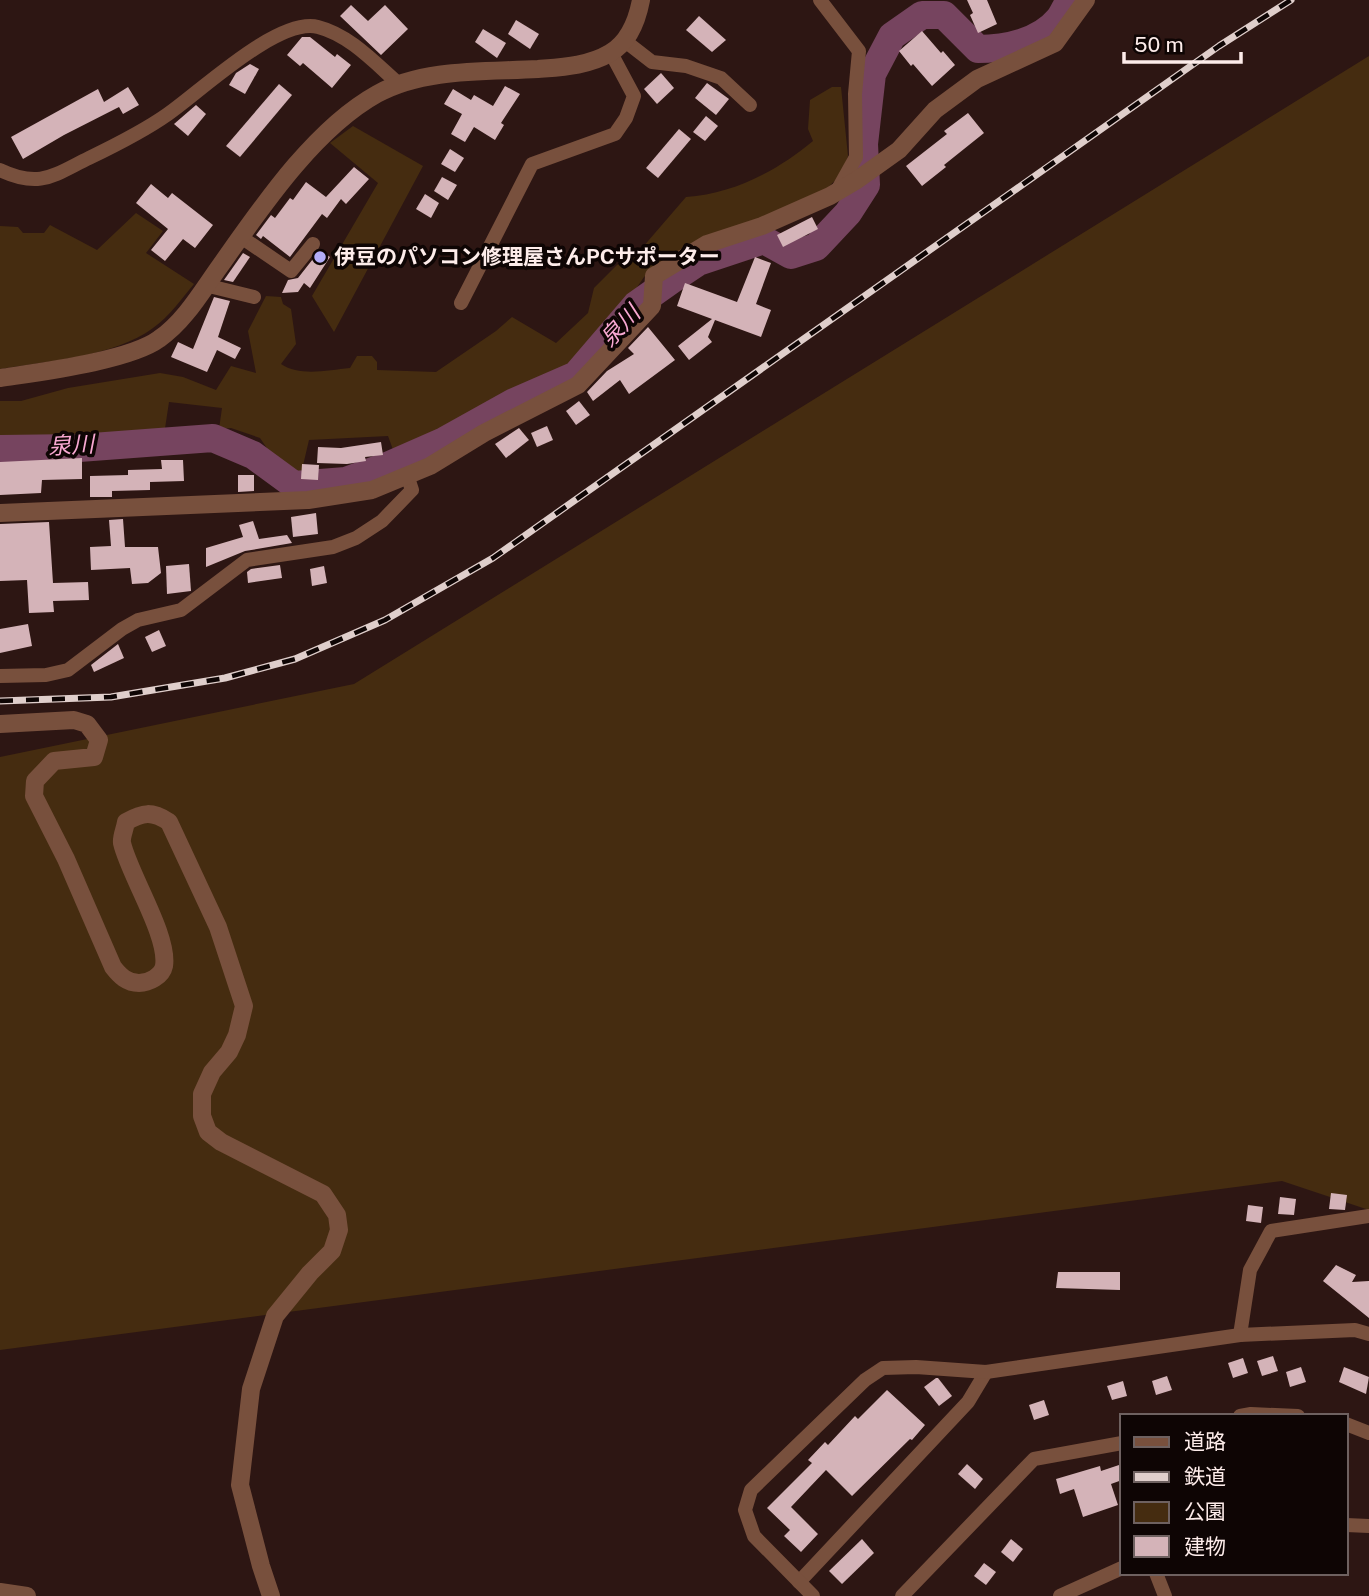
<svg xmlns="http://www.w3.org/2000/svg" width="1369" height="1596" font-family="'Public Sans','Noto Sans JP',sans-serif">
<rect width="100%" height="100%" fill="#2d1613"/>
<g fill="#452c10">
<path d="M1369 56V1210L1282 1181 0 1350V757L354 684Z"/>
<path d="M832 87H841L848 156 842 174 822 193 658 266 644 277 610 327 574 370 411 449 395 455 388 436 309 440 301 474 277 463 260 438 231 428 219 429 222 408 169 402 164 435 0 443V401H21L68 388 160 373 183 377 216 390 231 366 256 373 248 331 266 296 281 297 283 304 291 309 296 344 281 364C300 377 328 370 350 368L357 356H372L377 362V370L436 372 496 331 512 317 556 343 588 313 594 288 617 265 636 255 686 197C733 194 777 171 813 141L808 129 810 100Z"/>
<path d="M353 126 423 166 334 332 312 296 378 183 330 143Z"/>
<path d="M136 213 163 231 146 253 194 284C182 298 169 317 153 328 114 357 47 361 0 369V226L18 227 23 233H44L50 225 97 250Z"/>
</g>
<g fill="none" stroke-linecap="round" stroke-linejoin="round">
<path stroke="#76445f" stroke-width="28" d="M0 449 79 448 213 438 253 455 294 485 346 481 387 466 444 441 514 402 576 375 636 305 677 276 698 262 764 240 791 255 816 247 848 213 866 185 864 144 872 74 892 36 922 15H944L978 49C1006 49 1040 42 1059 19 1063 14 1066 6 1070 0"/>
</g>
<g fill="#d4b3b8">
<path d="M967 0H987L997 24 978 33 970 15 973 13Z"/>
<path d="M351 5 368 21 385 5 408 29 381 55 340 16Z"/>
<path d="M699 16 726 40 712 52 686 30Z"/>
<path d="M516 20 539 34 530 49 508 34Z"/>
<path d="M483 29 506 43 497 58 475 42Z"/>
<path d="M922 31 941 53 943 51 955 65 932 86 913 64 911 66 899 51Z"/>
<path d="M302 37H310L335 57 337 54 351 65 332 88 303 63 300 66 287 55Z"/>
<path d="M250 64 259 69 245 94 229 85 236 73Z"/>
<path d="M661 73 674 88 657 104 644 89Z"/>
<path d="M707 83 729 99 716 115 695 98Z"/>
<path d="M279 84 292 95 240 157 226 146Z"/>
<path d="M505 86 520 94 501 123 504 125 495 140 474 127 465 142 451 134 462 114 444 104 453 89 471 100 474 95 493 106Z"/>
<path d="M128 87 139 105 123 114 119 107 64 135 23 159 11 137 98 89 104 102Z"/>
<path d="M196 105 206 114 188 136 174 124Z"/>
<path d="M968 113 984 133 944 165 946 167 922 186 906 166 947 134 944 131Z"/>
<path d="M706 116 718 126 705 141 693 132Z"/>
<path d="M679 129 691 139 658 178 646 168Z"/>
<path d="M450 149 464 158 455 172 441 164Z"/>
<path d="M354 167 369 179 346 204 341 199 327 218 322 214 290 257 263 236 261 239 256 235 271 215 275 218 290 198 293 200 306 182 326 197Z"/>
<path d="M442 177 457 185 448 200 434 191Z"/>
<path d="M151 184 168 198 172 193 213 225 195 248 183 239 165 261 151 250 168 229 136 203Z"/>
<path d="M425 194 439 203 431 218 416 209Z"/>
<path d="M812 217 818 229 783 247 777 235Z"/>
<path d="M320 250 330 257 310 288 304 283 298 292 282 293 288 280 298 278Z"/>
<path d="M243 253 250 257 233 282 224 280Z"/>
<path d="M755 257 771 263 756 304 771 310 761 337 715 320 708 337 712 342 689 360 678 346 712 319 677 306 685 283 737 302Z"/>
<path d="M214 297 230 301 218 337 241 348 235 359 217 350 207 372 171 357 178 342 193 349Z"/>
<path d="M648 327 675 360 629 394 620 380 593 401 587 392 607 371 634 354 628 348Z"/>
<path d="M579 401 590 415 576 425 566 411Z"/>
<path d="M547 426 553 440 537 447 531 433Z"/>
<path d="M519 428 529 440 506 458 495 444Z"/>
<path d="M381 442 383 455 365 457 366 461 347 464 317 463 318 447 341 448Z"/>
<path d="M82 458V479L42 480 41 493 0 495V462Z"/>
<path d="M161 460H183L184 481 150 482V490L112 491V497H90V476L128 475V470L162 469Z"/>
<path d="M302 464 319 465 318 480 301 479Z"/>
<path d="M238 475H254V491L238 492Z"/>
<path d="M316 513 318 534 293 537 291 517Z"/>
<path d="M123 519 125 547H158L161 573 148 583 132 584 130 568 91 570 90 547 111 546 109 520Z"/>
<path d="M253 521 259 539 287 535 292 543 245 551 206 567V548L243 537 239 525Z"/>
<path d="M49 522 53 583 88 582 89 600 53 601 54 612 29 613 27 580 0 581V524Z"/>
<path d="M189 564 191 591 167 594 166 566Z"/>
<path d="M280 565 282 578 248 583 247 572 251 569Z"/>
<path d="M324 566 327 583 312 586 310 569Z"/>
<path d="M28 624 32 646 0 653V629Z"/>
<path d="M159 630 166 646 152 652 145 637Z"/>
<path d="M118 644 124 658 94 672 91 665Z"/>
<path d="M1331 1193 1347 1195 1345 1210 1329 1209Z"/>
<path d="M1280 1197 1296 1199 1294 1215 1278 1214Z"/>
<path d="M1248 1205 1263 1207 1261 1223 1246 1221Z"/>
<path d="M1336 1265 1356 1275 1352 1282 1369 1281V1318L1323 1281Z"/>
<path d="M1058 1272H1120V1290L1056 1288Z"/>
<path d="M1273 1356 1278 1371 1262 1376 1257 1361Z"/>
<path d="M1243 1358 1248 1373 1233 1378 1228 1363Z"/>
<path d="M1301 1367 1306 1382 1290 1387 1286 1372Z"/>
<path d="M1344 1367 1369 1377 1366 1394 1339 1382Z"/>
<path d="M1167 1376 1172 1390 1156 1395 1152 1381Z"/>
<path d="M936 1378H938L952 1396 939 1406 924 1387Z"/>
<path d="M1123 1381 1127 1396 1112 1400 1107 1386Z"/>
<path d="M887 1390 925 1425 912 1440 910 1439 852 1496 826 1470 791 1507 818 1534 801 1552 784 1536 790 1530 767 1508 812 1463 808 1460 825 1442 828 1445 855 1416 858 1419Z"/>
<path d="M1044 1400 1049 1415 1034 1420 1029 1405Z"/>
<path d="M967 1464 983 1479 975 1489 958 1474Z"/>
<path d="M1122 1464V1480L1111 1484 1118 1505 1083 1517 1074 1489 1060 1494 1056 1479 1100 1466 1101 1471Z"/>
<path d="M862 1539 874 1553 842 1584 829 1571Z"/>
<path d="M1011 1539 1023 1549 1013 1562 1001 1552Z"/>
<path d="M984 1563 996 1572 986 1585 974 1576Z"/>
</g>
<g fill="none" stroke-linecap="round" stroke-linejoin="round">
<g stroke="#78503d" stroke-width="14">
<path d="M820 0 859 51 855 94 856 157 837 191"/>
<path d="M625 41 652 62 686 66 721 78 750 105"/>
<path d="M0 170C40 189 54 175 89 158 116 145 144 131 168 114 200 92 278 17 318 27 350 35 376 64 400 85"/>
<path d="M241 237 291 271 313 244"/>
<path d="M205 285 254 297"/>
<path d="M461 303 532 164 615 134 626 118 634 96 611 53"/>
<path d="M0 676 46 675 68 670 122 629 138 620 181 610 247 560 333 547 356 538 382 521 412 490 407 475"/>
<path d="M1240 1335 1250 1270 1271 1231 1369 1216"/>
<path d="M1240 1416 1251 1414 1298 1416"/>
<path d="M1346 1424 1369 1433"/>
<path d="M1346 1525 1369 1526"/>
<path d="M1156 1573 1165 1596"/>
<path d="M799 1582 968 1402 986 1372"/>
<path d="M813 1596 754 1536 745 1510 751 1490 865 1380 883 1368 916 1367 986 1372 1240 1335 1355 1330 1369 1334"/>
<path d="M902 1596 1034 1459 1122 1443"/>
<path d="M1060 1596 1122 1568"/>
</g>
<g stroke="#78503d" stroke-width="18">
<path d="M0 378C39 372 129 361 159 339 185 321 202 291 220 266 261 208 314 129 377 94 424 68 486 72 538 69 562 67 588 66 610 53 629 42 637 21 641 0"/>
<path d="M0 513 308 500 372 490 430 466 484 433 578 385 652 306 654 276 707 244 762 226 830 196 857 180 899 150 935 110 977 79 1055 43 1086 0"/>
<path d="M0 724 74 720 87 724 99 740 94 757 54 761 35 781 34 796 66 859 113 967C120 976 127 983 139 983 149 983 162 976 164 966 169 936 129 874 122 843 121 837 125 829 126 822 143 812 152 811 169 822L218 927 244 1006 237 1035 229 1052 212 1072 202 1094V1116L208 1132 221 1142 323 1194 337 1215 339 1230 332 1251 310 1273 275 1316 251 1389 240 1485 261 1566 271 1596"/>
<path d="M0 1592 27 1596"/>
</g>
<g stroke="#dfcecb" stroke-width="7">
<path id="rail" d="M0 701 111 697 225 678 295 659 385 620 493 558 1219 46 1291 0"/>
</g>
<use href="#rail" stroke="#0e0504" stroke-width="4.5" stroke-dasharray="13" stroke-linecap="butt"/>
</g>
<circle fill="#b3adf9" stroke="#0e0504" stroke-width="2.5" cx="320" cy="257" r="7"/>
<g text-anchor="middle" stroke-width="7" stroke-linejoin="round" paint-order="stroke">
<g font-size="21" font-weight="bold" fill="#fdecea" stroke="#0e0504" text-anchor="start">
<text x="334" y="264">伊豆のパソコン修理屋さんPCサポーター</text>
</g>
<g font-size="23" font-style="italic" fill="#f8a8d2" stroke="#0e0504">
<text transform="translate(620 326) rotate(-47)" y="8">泉川</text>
<text transform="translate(71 445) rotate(-3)" y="8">泉川</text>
</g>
</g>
<rect x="1120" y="1414" width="228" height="161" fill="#0e0504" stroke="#6e6160" stroke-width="2"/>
<rect x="1134" y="1437" width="35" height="10" fill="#78503d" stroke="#6e6160" stroke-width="2"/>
<text x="1184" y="1449" font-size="21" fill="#fdecea">道路</text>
<rect x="1134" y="1472" width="35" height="10" fill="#dfcecb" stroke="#6e6160" stroke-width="2"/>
<text x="1184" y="1484" font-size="21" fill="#fdecea">鉄道</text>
<rect x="1134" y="1502" width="35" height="21" fill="#452c10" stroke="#6e6160" stroke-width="2"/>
<text x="1184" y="1519" font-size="21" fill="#fdecea">公園</text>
<rect x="1134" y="1536" width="35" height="21" fill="#d4b3b8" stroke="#6e6160" stroke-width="2"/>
<text x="1184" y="1554" font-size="21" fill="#fdecea">建物</text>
<path d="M1124 52v10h117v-10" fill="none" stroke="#fdecea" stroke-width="3.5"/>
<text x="1134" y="52" font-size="21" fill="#fdecea" stroke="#0e0504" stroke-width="5" paint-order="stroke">50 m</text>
</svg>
